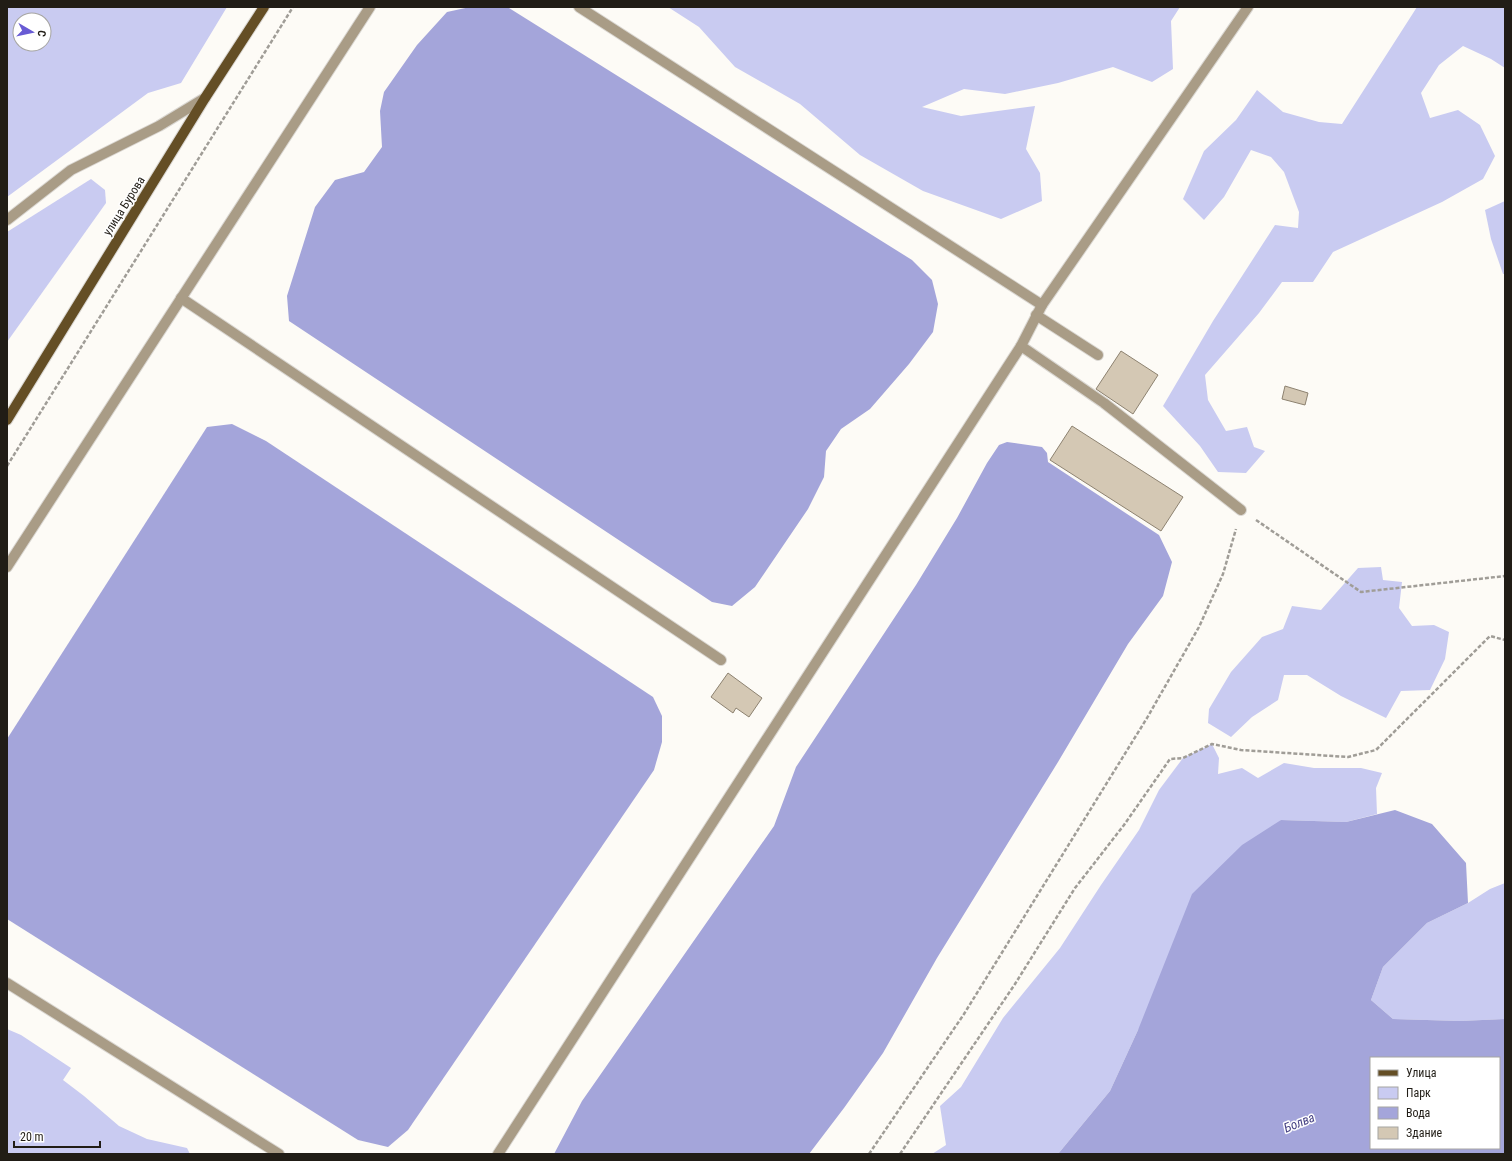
<svg xmlns="http://www.w3.org/2000/svg" width="1512" height="1161" font-family="'Roboto Condensed',sans-serif">
<rect width="100%" height="100%" fill="#fdfbf6"/>
<g fill="#c9cbf1" fill-rule="evenodd">
<path d="M7 7H227L181 83 148 93 7 197ZM20 20H44V44H20Z"/>
<path d="M668 7H1180L1171 21 1173 69 1152 82 1113 67 1058 83 1005 94 964 89 922 107 961 116 1035 106 1026 149 1040 173 1042 201 1001 219 923 191 860 155 800 104 735 67 699 27Z"/>
<path d="M1417 7H1505V68L1491 59 1463 46 1439 65 1421 93 1430 118 1458 110 1480 125 1495 156 1483 179 1442 202 1333 252 1313 282H1282L1259 313 1205 375 1208 400 1226 431 1247 427 1254 447 1265 451 1246 473 1218 472 1200 446 1163 406 1213 321 1275 225 1298 228 1299 212 1284 172 1271 157 1251 150 1224 197 1204 220 1183 199 1204 151 1236 120 1257 90 1283 112 1319 122 1342 124Z"/>
<path d="M91 179 105 190 106 203 7 342V232Z"/>
<path d="M1505 201V274H1503L1491 239 1485 210Z"/>
<path d="M1381 567 1383 580 1402 582 1399 608 1412 626 1434 625 1449 632 1445 659 1430 690 1401 691 1386 718 1341 696 1307 675H1284L1278 700 1252 717 1231 737 1208 723 1209 709 1231 672 1262 637 1283 629 1292 606 1321 610 1358 568Z"/>
<path d="M1212 744 1219 758 1218 774 1242 768 1258 778 1284 763 1314 768H1361L1382 773 1376 788 1377 814 1346 822 1281 820 1138 1030 1110 1091 1058 1154H932L946 1145 940 1106 961 1087 1003 1018 1060 948 1101 885 1139 830 1159 790 1183 758Z"/>
<path d="M1505 883V1019L1460 1021 1393 1019 1371 1000 1383 967 1427 923 1468 903 1490 889Z"/>
<path d="M7 1029 21 1035 71 1068 63 1080 84 1096 119 1126 147 1139 187 1148 190 1154H7Z"/>
</g>
<g fill="#a4a5da" fill-rule="evenodd">
<path d="M470 7 509 8 912 260 932 280 938 304 933 332 909 364 870 409 841 429 826 451 824 477 808 509 755 587 732 606 712 602 289 321 287 296 315 207 335 180 364 172 382 147 380 111 384 92 417 45 447 12Z"/>
<path d="M232 424 266 441 653 697 662 716V742L654 770 408 1130 388 1147 358 1140 7 919V739L207 427Z"/>
<path d="M1007 442 1042 447 1047 453 1048 462 1159 535 1172 562 1163 596 1128 644 1058 762 937 958 883 1053 844 1108 809 1154H554L582 1101 774 826 796 767 916 585 957 518 987 463 999 445Z"/>
<path d="M1395 810 1432 824 1466 863 1468 903 1427 923 1383 967 1371 1000 1393 1019 1460 1021 1505 1019V1154H1058L1110 1091 1138 1030 1192 894 1242 845 1281 820 1346 822ZM1371 1058H1499V1148H1371Z"/>
</g>
<g fill="#d4c8b4" stroke="#8d8270">
<path d="M1121 351 1158 375 1133 414 1096 389Z"/>
<path d="M1285 386 1308 393 1305 405 1282 399Z"/>
<path d="M1072 426 1183 497 1161 531 1050 460Z"/>
<path d="M728 673 762 698 749 717 736 708 733 713 711 697Z"/>
</g>
<g fill="none" stroke-linecap="round" stroke-linejoin="round">
<g stroke="#dad7d2" stroke-width="12">
<g id="lane">
<path d="M579 7 1042 305"/>
<path d="M7 220 71 170 159 126 205 98"/>
<path d="M181 298 721 660"/>
<path d="M1036 315 1098 355"/>
<path d="M1021 346 1104 403 1241 510"/>
<path d="M7 567 370 7"/>
<path d="M7 983 279 1154"/>
<path d="M498 1154 1021 346 1042 305 1248 7"/>
</g>
</g>
<g stroke="#dad7d2" stroke-width="12">
<path id="primary" d="M7 420 205 98 264 7"/>
</g>
<g stroke="#a09d97" stroke-width="2.5" stroke-dasharray="4 2" stroke-linecap="butt">
<path d="M7 466 293 7"/>
<path d="M1256 520 1361 592 1505 576"/>
<path d="M869 1154 964 1014 1147 718 1199 627 1223 574 1236 529"/>
<path d="M900 1154 1015 984 1075 888 1124 825 1170 759 1183 758 1212 744 1241 750 1348 757 1376 750 1490 636 1505 640"/>
</g>
<use href="#lane" stroke="#a99c86" stroke-width="10"/>
<use href="#primary" stroke="#644e25" stroke-width="10"/>
</g>
<g text-anchor="middle" stroke-width="3" stroke-linejoin="round" paint-order="stroke">
<g font-size="12" fill="#211d16" stroke="#fff">
<text transform="translate(124 206) rotate(-58)" y="4">улица Бурова</text>
</g>
<g font-size="13" font-style="italic" fill="#454183" stroke="#fff">
<text transform="translate(1299 1122) rotate(-22)" y="5">Болва</text>
</g>
</g>
<rect width="1512" height="1161" fill="none" stroke="#211d16" stroke-width="16"/>
<rect x="1370" y="1057" width="130" height="92" fill="#ffffff" stroke="#a6a5a2"/>
<rect x="1378" y="1070" width="20" height="6" fill="#644e25" stroke="#a6a5a2"/>
<text x="1406" y="1077" font-size="12" fill="#211d16">Улица</text>
<rect x="1378" y="1087" width="20" height="12" fill="#c9cbf1" stroke="#a6a5a2"/>
<text x="1406" y="1097" font-size="12" fill="#211d16">Парк</text>
<rect x="1378" y="1107" width="20" height="12" fill="#a4a5da" stroke="#a6a5a2"/>
<text x="1406" y="1117" font-size="12" fill="#211d16">Вода</text>
<rect x="1378" y="1127" width="20" height="12" fill="#d4c8b4" stroke="#a6a5a2"/>
<text x="1406" y="1137" font-size="12" fill="#211d16">Здание</text>
<g transform="translate(32 32) rotate(99)"><circle r="19" fill="#ffffff" stroke="#a6a5a2"/>
<path d="M0-3L7 15L0 10L-7 15Z" fill="#685bd4"/>
<text y="-6" font-size="11" font-weight="bold" text-anchor="middle" fill="#211d16">С</text>
</g>
<path d="M14 1141v6h86v-6" fill="none" stroke="#211d16" stroke-width="2"/>
<text x="20" y="1141" font-size="12" fill="#211d16" stroke="#ffffff" stroke-width="3" paint-order="stroke">20 m</text>
</svg>
